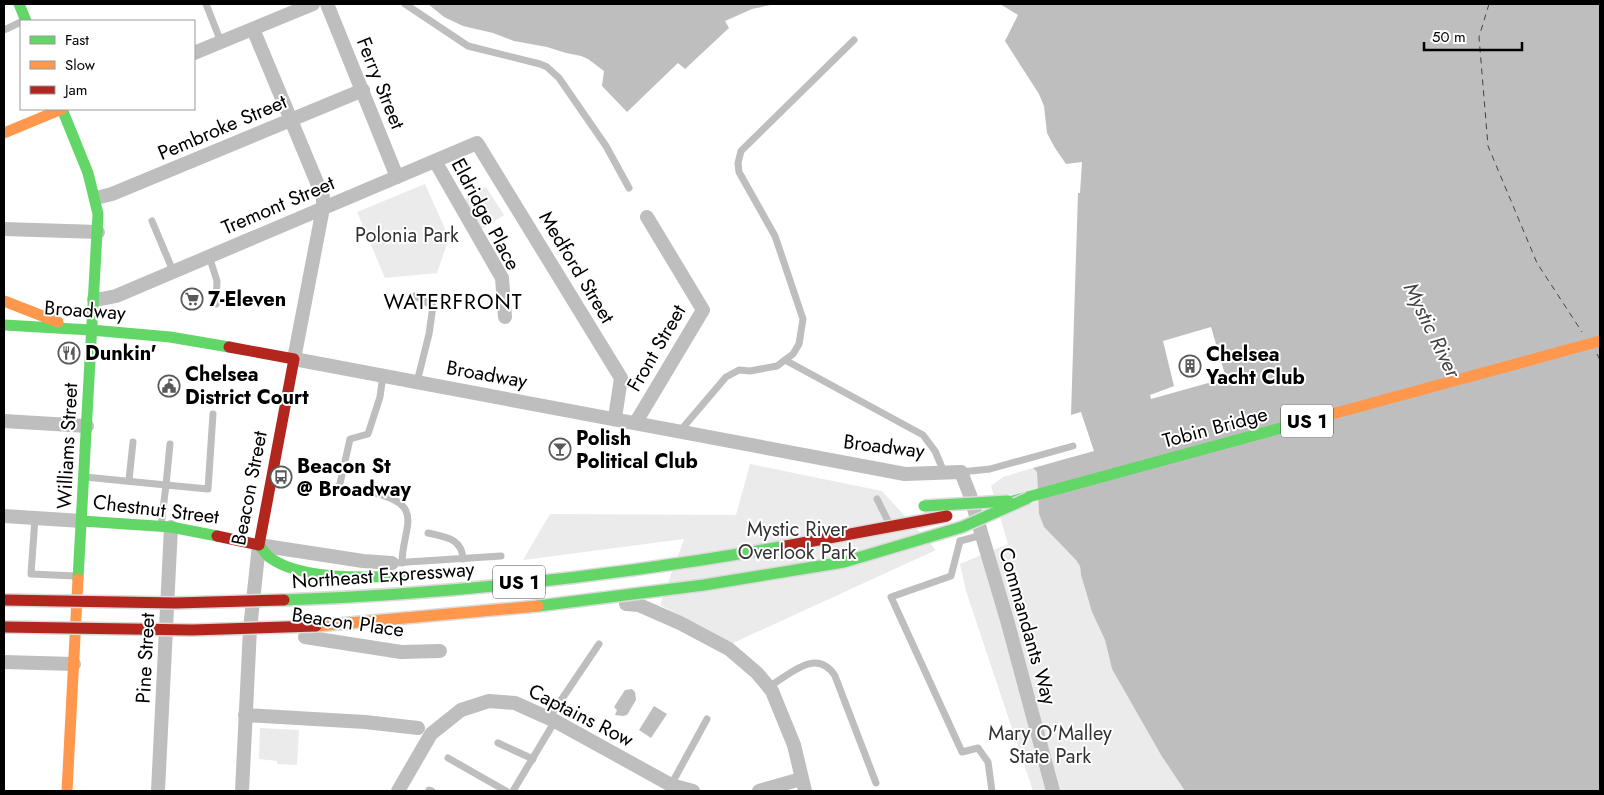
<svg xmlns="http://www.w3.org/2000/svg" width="1604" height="795" font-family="Jost,sans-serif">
<rect width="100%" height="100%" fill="#fff"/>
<g fill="#ebebeb">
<path d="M425 184 449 238 437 273 385 278 357 212Z"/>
<path d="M486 187 504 215 480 230 462 201Z"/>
<path d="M750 464 882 491 936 550 733 643 660 605 684 539 523 560 550 514 736 515Z"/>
<path d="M1033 468 1037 472 1039 514 1044 527 1076 560 1080 566 1081 575 1092 612 1105 640 1112 669 1161 755 1185 791H1033L966 591 960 564 1008 544 991 486 1003 477Z"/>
<path d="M260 728 299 730 297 765 277 764V761L259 759Z"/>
</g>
<g fill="#bebebe">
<path d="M428 4H775L752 9 725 21 729 28 685 69 678 63 627 112 602 86 604 71 588 59 581 56 566 53 547 47 514 41 493 33 463 26 444 17Z"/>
<path d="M1000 4H1600V791H1185L1161 755 1112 669 1105 640 1092 612 1081 575 1080 566 1076 560 1044 527 1039 514 1037 472 1033 468 1094 451 1081 412 1071 415 1078 193H1080L1082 162 1066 164 1055 148 1047 133 1044 106 1039 94 1005 41 1018 15Z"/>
<path d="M632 689 635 692 636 700 627 715 623 716 615 715 617 710 614 707 625 690Z"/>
<path d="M654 706 667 714 651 738 639 730Z"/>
</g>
<path fill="#fff" d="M1211 327 1226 378 1151 399 1150 395 1174 386 1163 341Z"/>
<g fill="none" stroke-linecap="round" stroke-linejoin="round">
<g stroke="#434343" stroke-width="1" stroke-dasharray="6 5" stroke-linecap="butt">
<path d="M1489 4 1479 37 1488 146 1537 263 1582 332"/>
<path d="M1597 354 1600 360"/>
</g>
<g stroke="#bebebe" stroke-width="7">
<path d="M206 4 221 42"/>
<path d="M405 4 468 46 540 64 547 67 559 78 606 146 629 188"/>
<path d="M4 30 21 22"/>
<path d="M152 221 173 271"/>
<path d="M209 256 217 281 216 304"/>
<path d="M415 296 433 306 429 334 417 382"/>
<path d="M785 360 923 435 935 451 944 472"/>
<path d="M680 431 726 377 739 370 750 371 777 366 793 354 799 344 803 319 775 236 739 172 738 163 741 151 854 40"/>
<path d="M961 472 990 469 1073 446"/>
<path d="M85 477 166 485 170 444"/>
<path d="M129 480 133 442"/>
<path d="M339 488 350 439 368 434 380 397 383 375"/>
<path d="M374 493C427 505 402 528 402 563"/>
<path d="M877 499 889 523"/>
<path d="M35 518 31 574 76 576"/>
<path d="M161 526 166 485 208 489 213 414"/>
<path d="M428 533C445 537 462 538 463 559"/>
<path d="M960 541 951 576 891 597 962 752 978 748 988 762 992 791"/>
<path d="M960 541 982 535"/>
<path d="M392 563 501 556"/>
<path d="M769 687C790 674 817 647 835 676L876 783"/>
<path d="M549 718 599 644"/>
<path d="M498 743 533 759"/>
<path d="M448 758 506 791"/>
<path d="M671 785 707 719"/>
<path d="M429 790 432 791"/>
<path d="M513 791 555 721"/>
</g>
<g stroke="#bebebe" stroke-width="14">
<path d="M327 4 397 177"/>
<path d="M253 29 323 197V208L294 359 905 474 961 472 970 495 1007 620 1053 791"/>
<path d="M194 53 313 4"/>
<path d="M435 161 502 278 505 317"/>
<path d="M96 198 112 194 363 90"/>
<path d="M4 229 98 232"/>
<path d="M94 299H101L116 296 477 143 621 378 615 418"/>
<path d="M4 421 87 426"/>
<path d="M636 422 703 310 647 217"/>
<path d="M4 516 82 521"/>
<path d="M626 604 639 605 680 623 729 649 757 673 772 691 794 745 805 791"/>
<path d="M305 637 401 652 440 651"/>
<path d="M4 662 74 664"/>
<path d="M245 715 365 722 418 728"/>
<path d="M158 791 171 527"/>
<path d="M242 791 250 629 259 545 363 561 392 563"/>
<path d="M398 791 431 734 461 710 489 701 515 703 555 721 671 785 693 791"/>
<path d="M759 791 801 779"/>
</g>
<g stroke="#63d668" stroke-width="11">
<path d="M19 4 26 21"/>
<path d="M62 109 88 173 98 214 78 579"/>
<path d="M4 325 91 330 170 337 229 347"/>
<path d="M1013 501 1325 416"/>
<path d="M82 521 171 527 217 536"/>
<path d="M259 545C262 549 266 554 269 557 299 580 364 578 400 576"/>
</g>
<g stroke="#ff974d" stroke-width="11">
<path d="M4 133 62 109"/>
<path d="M4 301 58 322"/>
<path d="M1325 416 1600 341"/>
<path d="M67 791 78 579"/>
</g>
<path stroke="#b3261e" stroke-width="11" d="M217 536 259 545 294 359 229 347"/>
<g stroke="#dbdbdb" stroke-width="14" stroke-linecap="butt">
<g id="fast-bridge">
<path d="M924 506 1008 501"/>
<path d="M284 600C452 594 621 575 786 546"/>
<path d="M538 606 704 585 844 562 962 527 1028 498"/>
</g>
</g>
<g stroke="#dbdbdb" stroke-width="14" stroke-linecap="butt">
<path id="slow-bridge" d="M316 626 538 606"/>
</g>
<g stroke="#dbdbdb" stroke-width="14" stroke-linecap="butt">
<g id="jam-bridge">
<path d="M786 546 947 516"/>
<path d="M4 600 175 603 284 600"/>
<path d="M4 627 192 630 316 626"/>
</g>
</g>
<use href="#fast-bridge" stroke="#63d668" stroke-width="11"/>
<use href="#slow-bridge" stroke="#ff974d" stroke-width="11"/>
<use href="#jam-bridge" stroke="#b3261e" stroke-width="11"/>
</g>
<defs>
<g id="supermarket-ring" transform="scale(1.125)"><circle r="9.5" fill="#fff" stroke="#595959" stroke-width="1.5"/><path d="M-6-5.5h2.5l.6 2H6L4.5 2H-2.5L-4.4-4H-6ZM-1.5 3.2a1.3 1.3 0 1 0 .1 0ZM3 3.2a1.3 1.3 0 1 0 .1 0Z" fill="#595959"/></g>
<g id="restaurant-ring" transform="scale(1.125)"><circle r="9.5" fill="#fff" stroke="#595959" stroke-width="1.5"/><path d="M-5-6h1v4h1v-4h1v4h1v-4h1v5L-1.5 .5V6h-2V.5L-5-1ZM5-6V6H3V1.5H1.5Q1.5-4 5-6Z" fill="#595959"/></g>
<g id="building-ring" transform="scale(1.125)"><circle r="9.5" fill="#fff" stroke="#595959" stroke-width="1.5"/><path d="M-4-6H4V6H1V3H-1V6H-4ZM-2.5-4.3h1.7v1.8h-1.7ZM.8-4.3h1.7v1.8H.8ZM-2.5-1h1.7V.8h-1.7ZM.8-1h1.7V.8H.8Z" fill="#595959"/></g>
<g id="civic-ring" transform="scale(1.125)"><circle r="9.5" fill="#fff" stroke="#595959" stroke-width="1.5"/><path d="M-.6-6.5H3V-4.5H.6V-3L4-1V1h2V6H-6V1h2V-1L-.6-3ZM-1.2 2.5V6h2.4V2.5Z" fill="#595959"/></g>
<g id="bar-ring" transform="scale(1.125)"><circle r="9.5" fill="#fff" stroke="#595959" stroke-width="1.5"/><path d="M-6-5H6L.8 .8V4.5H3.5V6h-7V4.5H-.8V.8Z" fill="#595959"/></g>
<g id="bus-ring" transform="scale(1.125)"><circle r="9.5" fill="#fff" stroke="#595959" stroke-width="1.5"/><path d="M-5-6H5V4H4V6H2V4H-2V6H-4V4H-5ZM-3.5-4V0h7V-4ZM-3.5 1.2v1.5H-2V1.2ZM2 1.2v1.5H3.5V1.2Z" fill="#595959"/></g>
</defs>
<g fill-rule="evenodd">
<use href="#supermarket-ring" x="192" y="299"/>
<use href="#restaurant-ring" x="69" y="353"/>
<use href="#building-ring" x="1190" y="366"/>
<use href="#civic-ring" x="169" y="386"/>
<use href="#bar-ring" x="560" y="449"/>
<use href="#bus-ring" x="281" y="477"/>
</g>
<g text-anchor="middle" stroke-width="4" stroke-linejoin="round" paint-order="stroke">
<g fill="#fff" stroke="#4c4c4c" stroke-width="1">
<rect x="1281" y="404.5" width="52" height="33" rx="4"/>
<rect x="493" y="565.5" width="52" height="33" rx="4"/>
</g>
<g font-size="19" font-weight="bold" fill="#000">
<text x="1307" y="428">US 1</text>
<text x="519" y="589">US 1</text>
</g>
<g font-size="20" fill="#000" stroke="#fff">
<text transform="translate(381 83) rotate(68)" y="7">Ferry Street</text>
<text transform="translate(222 127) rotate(-23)" y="7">Pembroke Street</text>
<text transform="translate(278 205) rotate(-23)" y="7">Tremont Street</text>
<text transform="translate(486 214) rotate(62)" y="7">Eldridge Place</text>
<text transform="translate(577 267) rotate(59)" y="7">Medford Street</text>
<text transform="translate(85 310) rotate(4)" y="7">Broadway</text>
<text transform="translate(656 348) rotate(-60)" y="7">Front Street</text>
<text transform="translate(487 374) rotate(10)" y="7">Broadway</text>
<text transform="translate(1215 427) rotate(-15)" y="7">Tobin Bridge</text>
<text transform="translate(67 446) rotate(-87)" y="7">Williams Street</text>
<text transform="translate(884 446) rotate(7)" y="7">Broadway</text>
<text transform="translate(249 488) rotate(-79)" y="7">Beacon Street</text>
<text transform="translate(156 509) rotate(7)" y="7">Chestnut Street</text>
<text transform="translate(383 575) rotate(-4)" y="7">Northeast Expressway</text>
<text transform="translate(348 622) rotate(8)" y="7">Beacon Place</text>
<text transform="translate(1028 626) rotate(74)" y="7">Commandants Way</text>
<text transform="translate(145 658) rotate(-87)" y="7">Pine Street</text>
<text transform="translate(581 715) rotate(27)" y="7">Captains Row</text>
</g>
<g font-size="20" fill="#323232" stroke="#fff">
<text x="407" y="242">Polonia Park</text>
<text x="797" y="536">Mystic River<tspan x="797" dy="23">Overlook Park</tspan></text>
<text x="1050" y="740">Mary O'Malley<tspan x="1050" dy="23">State Park</tspan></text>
</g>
<g font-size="20" font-weight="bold" fill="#000" stroke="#fff" text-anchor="start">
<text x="208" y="306">7-Eleven</text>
<text x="85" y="360">Dunkin'</text>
<text x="1206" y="361">Chelsea<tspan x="1206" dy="23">Yacht Club</tspan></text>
<text x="185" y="381">Chelsea<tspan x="185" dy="23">District Court</tspan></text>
<text x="576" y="445">Polish<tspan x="576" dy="23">Political Club</tspan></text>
<text x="297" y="473">Beacon St<tspan x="297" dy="23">@ Broadway</tspan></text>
</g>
<g font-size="21" letter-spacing="1" fill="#000" stroke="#fff">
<text x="453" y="309">WATERFRONT</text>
</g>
<g font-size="21" font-style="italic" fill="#434343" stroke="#fff">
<text transform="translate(1432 330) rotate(64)" y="7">Mystic River</text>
</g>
</g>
<rect width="1604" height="795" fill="none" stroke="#000000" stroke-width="10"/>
<rect x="20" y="20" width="175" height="90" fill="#ffffff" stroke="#999999"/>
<rect x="30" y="36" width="25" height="8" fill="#63d668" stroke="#999999"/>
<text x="65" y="45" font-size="15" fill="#000000">Fast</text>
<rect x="30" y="61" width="25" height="8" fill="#ff974d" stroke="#999999"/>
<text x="65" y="70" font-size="15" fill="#000000">Slow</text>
<rect x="30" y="86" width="25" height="8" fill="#b3261e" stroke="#999999"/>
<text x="65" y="95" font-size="15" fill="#000000">Jam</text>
<path d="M1424 42v8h98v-8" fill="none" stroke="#000000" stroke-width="2.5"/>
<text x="1432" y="42" font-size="15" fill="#000000" stroke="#ffffff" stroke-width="4" paint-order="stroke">50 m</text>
</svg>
